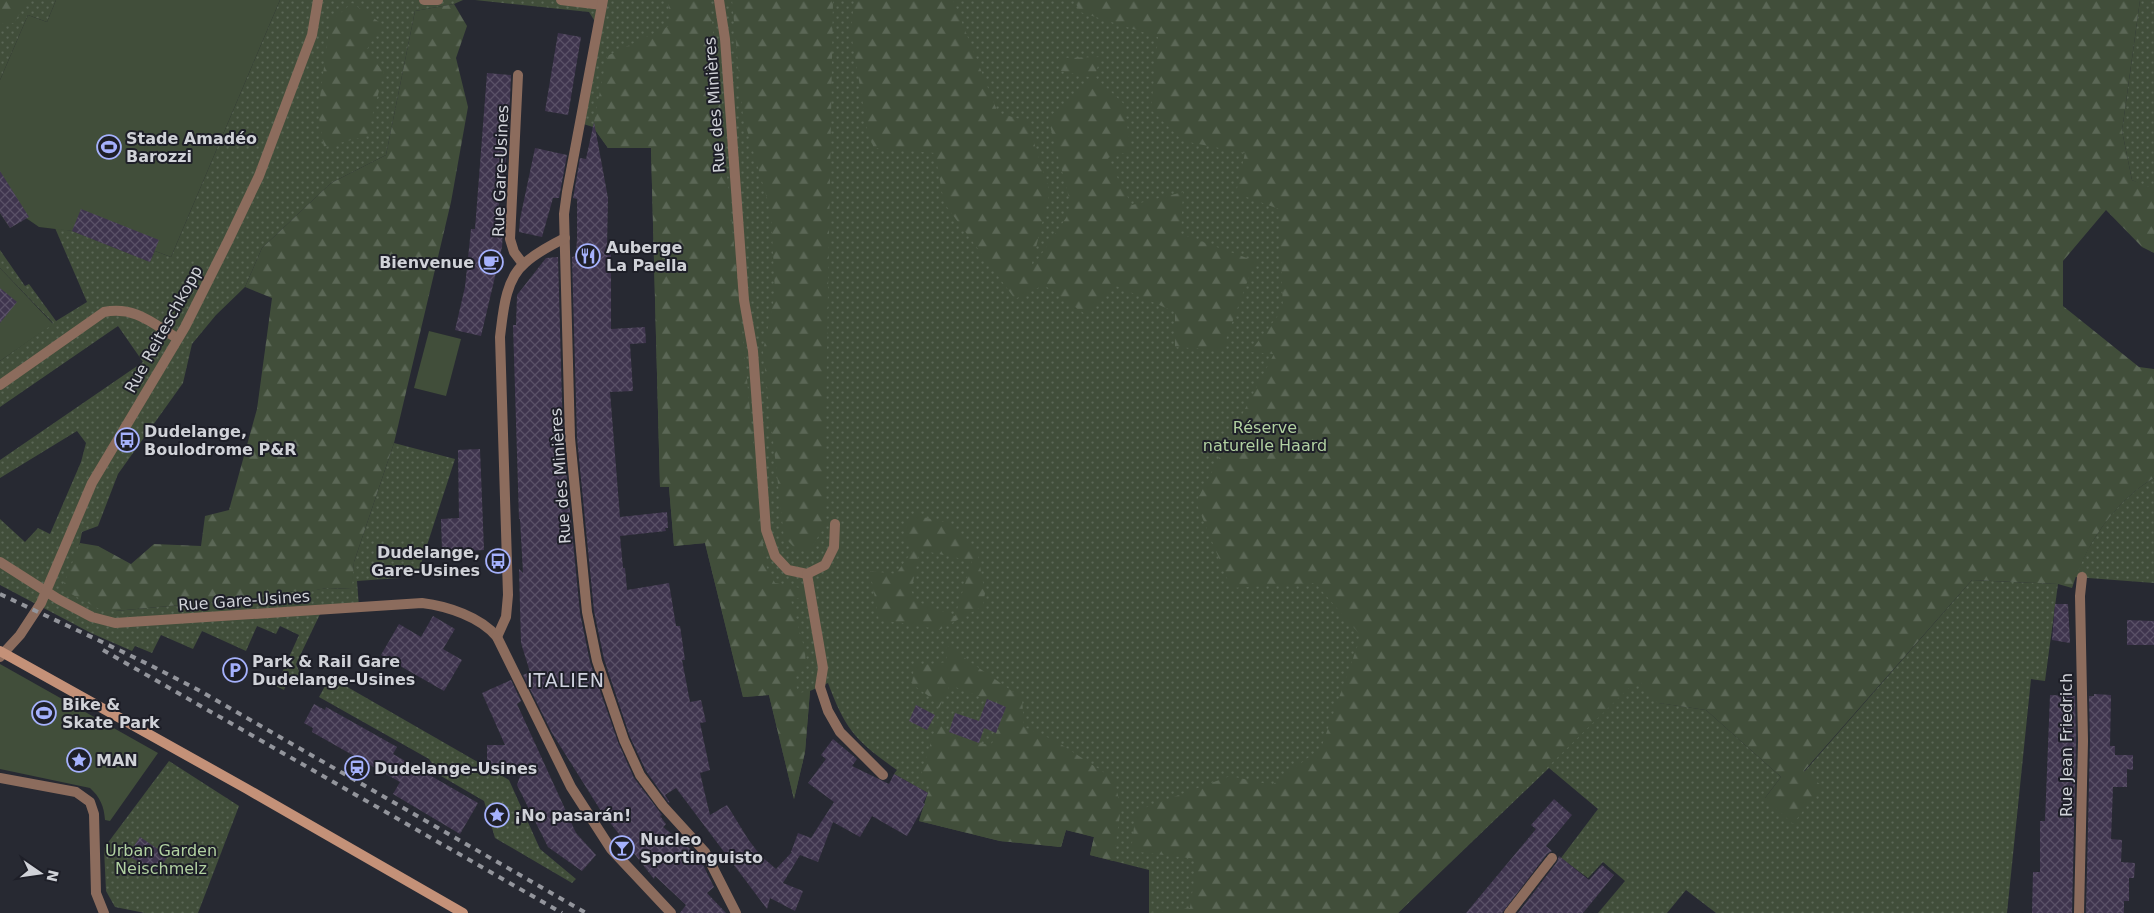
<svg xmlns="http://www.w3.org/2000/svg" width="2154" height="913" font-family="'DejaVu Sans',sans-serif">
<defs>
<pattern id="green-dots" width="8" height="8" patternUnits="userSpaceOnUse" patternTransform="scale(1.25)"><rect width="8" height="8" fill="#414e3a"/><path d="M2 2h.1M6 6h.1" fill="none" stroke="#5b6756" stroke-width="1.8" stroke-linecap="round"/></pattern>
<pattern id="forest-firs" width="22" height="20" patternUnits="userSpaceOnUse" patternTransform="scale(1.25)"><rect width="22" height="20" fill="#414e3a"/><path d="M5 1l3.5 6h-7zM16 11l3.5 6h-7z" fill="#5b6756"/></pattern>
<pattern id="building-cross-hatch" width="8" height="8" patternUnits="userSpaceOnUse" patternTransform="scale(1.25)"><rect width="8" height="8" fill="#3f354e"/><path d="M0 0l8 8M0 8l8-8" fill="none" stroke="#5a5167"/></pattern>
</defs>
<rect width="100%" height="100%" fill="#272932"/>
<g fill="url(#green-dots)">
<path d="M0 0H56L47 22 28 15 0 80Z"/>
<path d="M280 0H463L454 4 415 11 386 155 331 183 262 248 245 287 216 315 192 344 183 383 118 474 98 526 82 532 79 547 115 611 289 595V592L295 591V593L327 588 351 589 354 562 394 443 455 459 418 573 399 571V578L357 581 359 607 322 610 296 664 302 678 300 683 289 678 284 690 276 686 299 635 280 626 276 634 257 626 246 651 202 631 193 649 161 635 152 653 135 646 132 651 91 633 0 585V519L25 542 38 528 50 534 81 462 86 443 77 431 0 478V460L143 362 118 326 0 407V361L53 323 0 268V250L25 286 29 284 56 321 87 302 55 228 72 231 150 262 155 251 171 257Z"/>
<path d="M475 0H1929L1659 703 1706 710 1781 777 1765 798 1804 772 1972 580 2058 584 2045 681 2031 679 2007 913H1716L1686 890 1667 913H1598L1625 881 1603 862 1588 878 1561 858 1598 809 1549 768 1398 913H1149V870L1090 855 1094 837 1066 830 1061 847 1000 841 919 821 928 793 894 774 897 770C856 741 846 731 828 683L810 691 805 752 794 799 769 695 743 697 705 543 674 546 669 487H660L651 148H608L593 127 580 123 599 28 589 12Z"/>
<path d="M2140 0H2154V189L2151 190 2132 180 2122 131Z"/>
<path d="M2154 478V583L2075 577C2091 537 2117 500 2154 478Z"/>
<path d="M330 677 509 780 540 849 576 879 572 883 495 838 484 801 441 776 429 759 319 697Z"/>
<path d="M169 761 239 806 198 913H145L115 907 106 891 104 848Z"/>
</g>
<g fill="url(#forest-firs)" fill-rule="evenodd">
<path d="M0 0H28L14 23 0 24Z"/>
<path d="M668 0H710L765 564 775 583 805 589 806 595 791 601 805 650 806 668 794 677 798 693 810 691 805 752 794 799 769 695 743 697 705 543 674 546 669 487H660L651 148H608L593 127 607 56 671 25Z"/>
<path d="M732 0H833L824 527 810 550H797L784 537 763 351 775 294 771 212 743 116Z"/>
<path d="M854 0H953L998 113 1027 121 1050 192 1030 271 1072 209 1048 118 1094 78 1061 71 1058 58 1100 57 1095 77 1124 104 1131 151 1107 158 1132 205 1183 192 1181 234 1255 261 1222 350 1175 347V312L1114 285 1088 316 1044 285 1015 299 944 203 935 153 874 148 868 134 851 33Z"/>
<path d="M1074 0H2140L2122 131 2132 180 2154 189V253L2142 247 2106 210 2063 261V306L2139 367 2154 369V478C2114 502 2086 544 2072 588L2058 584 1972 580 1804 771 1822 786 1793 824 1765 798 1781 777 1706 710 1658 703 1638 679 1398 913H1149L1190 908 1197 859 1131 851 1136 811 1230 776 1272 785 1321 748 1361 636 1315 583 1231 588 1196 502 1274 354 1250 352 1283 309 1279 209 1236 193 1245 153 1183 141 1151 110 1158 37 1080 12Z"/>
<path d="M352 3 382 24 366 51 384 72 367 136 324 147 318 112 330 22Z"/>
<path d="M454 4 467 26 456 58 468 107 451 202 394 443 354 562 352 589 327 588 295 594V591L289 592V595L115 611 97 608 62 589 80 543 98 546 131 564 154 544 201 546 205 516 229 510 257 409 272 298 245 287 262 248 331 183 386 155 415 11Z"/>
<path d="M910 514 944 522 977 550 985 593 983 606 939 630 917 625 879 620 870 571 896 574 915 547 903 538ZM920 550 972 561 955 616 918 602 911 591Z"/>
<path d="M946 645 1022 698 1024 727 1056 741 1114 779 1121 808 1113 861 1090 855 1094 837 1066 830 1061 847 1000 841 919 821 930 786 920 778 937 723 949 732 991 746 1006 707 950 685 939 708 930 697 912 684 914 666 947 662Z"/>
</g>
<g fill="#414e3a">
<path d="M56 0H280L171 257 155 251 150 262 72 231 39 227 26 218 10 228 0 213V80L28 15 47 22Z"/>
<path d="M0 268 53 324 0 361Z"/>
<path d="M429 331 461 339 446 396 414 388Z"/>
<path d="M0 664 158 753 110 821 105 820C104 806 100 797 90 788L0 769Z"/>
</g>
<g fill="url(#building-cross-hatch)">
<path d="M558 33 581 37 568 115 545 111Z"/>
<path d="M487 73 511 75 508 146 495 230 503 232 502 247 481 336 455 330 465 287 471 229H475Z"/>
<path d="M594 122 608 198 607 248H611V329L645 327 646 343 630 344 633 391 610 392 620 517 667 512 668 528H665L666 531 620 536 623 568H625L627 590 669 583 676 626H680L685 660H682L690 702 701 700 706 722 700 723 710 770 700 773 710 815 727 805 748 839 760 855 776 869 792 852H791L798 833 811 838 834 802 808 783 826 759 821 755 833 739 857 759 852 766 889 784 894 774 928 793 923 803 925 804 907 836 872 816 860 837 833 822 818 862 800 855 783 883 803 891 795 911 770 898 767 909 676 788 665 795 670 803 668 802 646 771 630 737 604 659 594 611 577 438 572 257 576 256 577 238V199L573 198 574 193 580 158 586 159Z"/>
<path d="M535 148 567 155 559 198H553L542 237 519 232 520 219Z"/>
<path d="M0 171 29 217 10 228 0 213Z"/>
<path d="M81 209 159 240 150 262 72 231Z"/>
<path d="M558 257 563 439 580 613 590 662 618 742 634 778 662 815 660 816 666 824 663 827 698 855 714 887 707 893 726 913H680L686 905 655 876 654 879 601 811 552 733 523 675 530 672 521 643 519 569 523 573 520 519H519L513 325H516L517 295 546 258Z"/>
<path d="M0 288 17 302 0 323Z"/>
<path d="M480 449 484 550 442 552 441 519 459 518 458 450Z"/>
<path d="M2055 604H2068L2070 643 2052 640Z"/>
<path d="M433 616 455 629 443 649 462 660 444 691 381 655 399 624 421 637Z"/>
<path d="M2127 620 2154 621V645H2127Z"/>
<path d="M511 680 521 701 517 704 576 833 596 855 582 871 548 847 517 785 523 767H487V745H505L482 693Z"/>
<path d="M2094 694 2111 695 2110 746H2115V755H2133V770L2127 769V787H2113L2111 839 2122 840 2121 862 2135 863 2134 878H2129V901H2124V913H2086L2090 741 2089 696H2094Z"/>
<path d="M2050 695 2075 696 2076 741 2072 913H2032L2033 872H2040V821H2045Z"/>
<path d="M987 699 1006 707 996 733 984 728 979 743 949 732 955 713 979 721Z"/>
<path d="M314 704 325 710 326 707 397 747 393 754 478 803 460 834 393 794 400 782 312 732 313 728 304 723Z"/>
<path d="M916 705 935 715 927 730 909 721Z"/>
<path d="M1554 799 1572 815 1546 846 1552 851 1547 854 1502 913H1466L1536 829 1531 825Z"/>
<path d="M140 837 168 856 156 874 128 855Z"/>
<path d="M1559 856 1589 880 1602 865 1614 875 1583 913H1518L1557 862Z"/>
</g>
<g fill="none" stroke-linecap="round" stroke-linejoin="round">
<g stroke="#8c6c5d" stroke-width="10">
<path d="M424 0H438"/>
<path d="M561 0 602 5"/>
<path d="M603 0 567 192 564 214 570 438 587 612 597 661 624 740 640 775 663 806 705 852 736 913"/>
<path d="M719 0 725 39 744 300 753 351 766 530 775 556 788 570 807 574 825 565 834 547 835 524"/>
<path d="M518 75 510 239 514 252 523 264"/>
<path d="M0 385 104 312C135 306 152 323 177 338"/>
<path d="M0 562 58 599 92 617 115 623 422 603C447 606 481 617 497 637L571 787 611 849 671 913"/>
<path d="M807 574 823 668 820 687 828 711 840 732 883 775"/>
<path d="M497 637 506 617 508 595 500 337C503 313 505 279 525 263 536 253 551 245 565 238"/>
<path d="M0 657 20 635 41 603 92 483 185 327 228 241 259 176 312 35 318 0"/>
<path d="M0 778 76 792 90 802 94 814 96 893 104 913"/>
<path d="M1509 913 1552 858"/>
<path d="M2079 913 2083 741 2080 596 2082 577"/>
</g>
<path stroke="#c49178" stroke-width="10" d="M0 651 247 789 463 913"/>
<g stroke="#93959c" stroke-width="4" stroke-dasharray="6 6" stroke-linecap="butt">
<path d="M0 594C67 626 135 656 200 691L586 913"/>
<path d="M103 650 562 913"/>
</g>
</g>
<defs>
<g id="stadium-ring" transform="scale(1.25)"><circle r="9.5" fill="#1e1f28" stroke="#a5b1fc" stroke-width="1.5"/><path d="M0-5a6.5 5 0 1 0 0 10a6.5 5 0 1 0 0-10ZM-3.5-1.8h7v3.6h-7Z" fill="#a5b1fc"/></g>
<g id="restaurant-ring" transform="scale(1.25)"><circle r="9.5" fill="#1e1f28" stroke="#a5b1fc" stroke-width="1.5"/><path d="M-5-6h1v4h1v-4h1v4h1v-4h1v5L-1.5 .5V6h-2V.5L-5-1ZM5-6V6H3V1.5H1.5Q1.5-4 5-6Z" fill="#a5b1fc"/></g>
<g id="cafe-ring" transform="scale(1.25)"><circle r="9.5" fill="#1e1f28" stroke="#a5b1fc" stroke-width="1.5"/><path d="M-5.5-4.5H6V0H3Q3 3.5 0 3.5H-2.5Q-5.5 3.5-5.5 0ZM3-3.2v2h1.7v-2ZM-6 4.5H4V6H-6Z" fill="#a5b1fc"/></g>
<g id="bus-ring" transform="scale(1.25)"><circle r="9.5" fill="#1e1f28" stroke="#a5b1fc" stroke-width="1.5"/><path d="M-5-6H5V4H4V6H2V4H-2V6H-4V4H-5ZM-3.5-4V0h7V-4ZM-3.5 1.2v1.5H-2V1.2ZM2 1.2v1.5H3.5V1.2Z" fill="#a5b1fc"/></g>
<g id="parking-ring" transform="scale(1.25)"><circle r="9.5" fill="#1e1f28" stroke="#a5b1fc" stroke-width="1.5"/><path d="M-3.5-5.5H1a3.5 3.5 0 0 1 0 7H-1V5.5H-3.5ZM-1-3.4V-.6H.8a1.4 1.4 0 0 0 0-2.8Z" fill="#a5b1fc"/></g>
<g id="sight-ring" transform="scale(1.25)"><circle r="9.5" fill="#1e1f28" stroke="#a5b1fc" stroke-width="1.5"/><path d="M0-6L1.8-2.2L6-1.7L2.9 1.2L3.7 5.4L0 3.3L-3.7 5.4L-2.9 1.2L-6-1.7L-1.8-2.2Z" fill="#a5b1fc"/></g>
<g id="station-ring" transform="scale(1.25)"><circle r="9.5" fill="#1e1f28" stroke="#a5b1fc" stroke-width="1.5"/><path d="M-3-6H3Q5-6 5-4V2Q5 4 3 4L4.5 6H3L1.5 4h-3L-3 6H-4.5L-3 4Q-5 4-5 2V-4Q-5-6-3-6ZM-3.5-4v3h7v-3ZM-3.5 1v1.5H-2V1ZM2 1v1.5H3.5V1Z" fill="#a5b1fc"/></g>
<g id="bar-ring" transform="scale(1.25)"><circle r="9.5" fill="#1e1f28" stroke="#a5b1fc" stroke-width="1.5"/><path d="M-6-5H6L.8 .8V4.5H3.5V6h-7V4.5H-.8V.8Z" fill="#a5b1fc"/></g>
</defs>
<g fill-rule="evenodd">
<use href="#stadium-ring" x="109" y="147"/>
<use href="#restaurant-ring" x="588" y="256"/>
<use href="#cafe-ring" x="491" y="262"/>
<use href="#bus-ring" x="127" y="440"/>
<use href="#bus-ring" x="498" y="561"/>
<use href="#parking-ring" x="235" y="670"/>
<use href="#stadium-ring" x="44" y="713"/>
<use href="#sight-ring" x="79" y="760"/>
<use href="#station-ring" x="357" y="768"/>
<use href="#sight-ring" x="497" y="815"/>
<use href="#bar-ring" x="622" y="848"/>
</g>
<g text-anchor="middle" stroke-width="4" stroke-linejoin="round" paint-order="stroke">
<g font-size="16" fill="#d0d2d8" stroke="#1e1f28">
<text transform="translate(714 105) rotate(-94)" y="6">Rue des Minières</text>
<text transform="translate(500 171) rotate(-88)" y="6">Rue Gare-Usines</text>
<text transform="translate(163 329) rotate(-61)" y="6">Rue Reiteschkopp</text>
<text transform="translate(560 476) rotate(-94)" y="6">Rue des Minières</text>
<text transform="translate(244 600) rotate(-4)" y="6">Rue Gare-Usines</text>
<text transform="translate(2066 745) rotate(-90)" y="6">Rue Jean Friedrich</text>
</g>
<g font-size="16" font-weight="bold" fill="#d0d2d8" stroke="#1e1f28" text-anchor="start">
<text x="126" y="144">Stade Amadéo<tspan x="126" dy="18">Barozzi</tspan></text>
<text x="606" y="253">Auberge<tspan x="606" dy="18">La Paella</tspan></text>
<text x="474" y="268" text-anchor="end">Bienvenue</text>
<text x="144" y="437">Dudelange,<tspan x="144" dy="18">Boulodrome P&amp;R</tspan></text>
<text x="480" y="558" text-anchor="end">Dudelange,<tspan x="480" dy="18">Gare-Usines</tspan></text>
<text x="252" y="667">Park &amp; Rail Gare<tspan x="252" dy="18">Dudelange-Usines</tspan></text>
<text x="62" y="710">Bike &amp;<tspan x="62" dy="18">Skate Park</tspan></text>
<text x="96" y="766">MAN</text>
<text x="374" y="774">Dudelange-Usines</text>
<text x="514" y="821">¡No pasarán!</text>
<text x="640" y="845">Nucleo<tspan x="640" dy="18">Sportinguisto</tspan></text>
</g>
<g font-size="16" fill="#b1d1a1" stroke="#1e1f28">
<text x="1265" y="433">Réserve<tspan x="1265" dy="18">naturelle Haard</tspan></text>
<text x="161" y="856">Urban Garden<tspan x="161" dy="18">Neischmelz</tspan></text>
</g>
<g font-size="19" letter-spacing="1" fill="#d0d3df" stroke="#1e1f28">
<text x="566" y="687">ITALIEN</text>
</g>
</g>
<g transform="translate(40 873) rotate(103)" stroke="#1e1f28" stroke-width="4" paint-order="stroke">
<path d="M0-4L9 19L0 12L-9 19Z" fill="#d0d2d8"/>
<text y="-8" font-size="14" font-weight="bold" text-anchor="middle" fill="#d0d2d8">N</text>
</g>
</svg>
